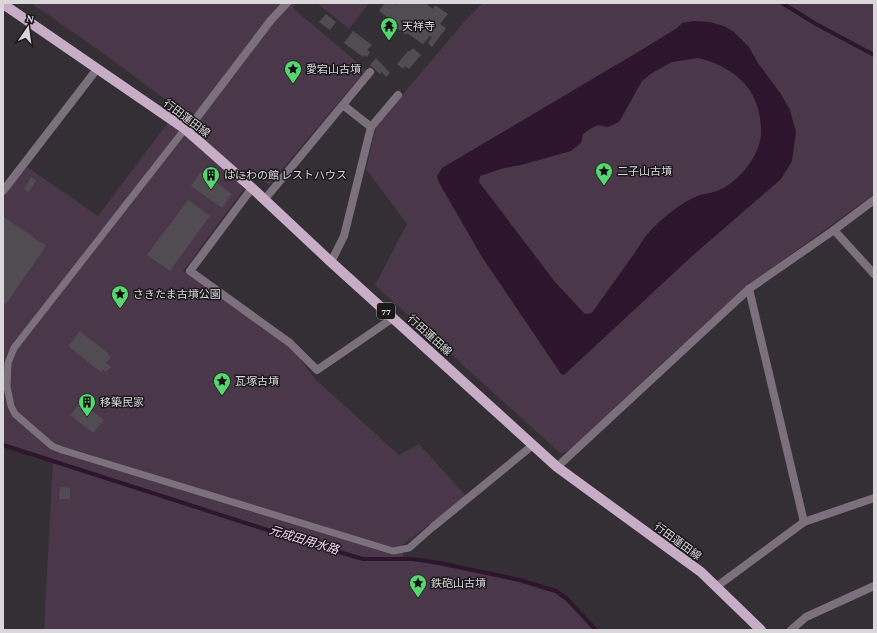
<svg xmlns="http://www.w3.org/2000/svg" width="877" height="633" font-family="'Crimson Pro','Noto Sans JP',serif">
<rect width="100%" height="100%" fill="#342f34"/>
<g fill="#4a3749">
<path d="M31 3H296L293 8 366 70 269 185 255 174 183 271 291 347 315 379 399 455 419 444 466 496 403 545V560L418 561 515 581 555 593 567 602 593 630H44L53 459 3 443V197L27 167 98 216 178 109 110 58Z"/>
<path d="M317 3H369L349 29Z"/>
<path d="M483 3H874V194L746 287 657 368 571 449 561 454 375 285 407 224 366 169 376 126 465 21Z"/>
</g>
<path fill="#2d162d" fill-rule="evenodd" d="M694 21 710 22 724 26 734 32 749 47 758 63 781 94 790 110 796 132 792 161 781 179 691 257 564 375 561 374 482 257 438 181 437 176 442 168 643 49 677 28 682 23ZM698 58C724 64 748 79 757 105 759 112 761 121 761 129 763 152 740 182 719 190 711 194 701 193 693 198 679 205 666 215 654 227 646 234 640 245 634 254 620 273 606 293 592 313L585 314 555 282 479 182 480 176 504 168 521 165 571 151 581 143 583 134 590 129 598 125 608 127 619 122 642 81 652 73 672 62Z"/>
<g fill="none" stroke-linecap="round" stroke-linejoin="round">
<g stroke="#2d162d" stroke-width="4">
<path d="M782 3 816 24 874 55"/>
<path d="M3 445 308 543 363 559H412L440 563 520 580 556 591 566 598 596 630"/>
</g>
</g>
<g fill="#514c51">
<path d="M385 3H394L396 5 397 3H427L426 4 433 9 435 5 448 14 440 24 446 28 432 47 428 43 432 37 430 36 423 44 407 33 406 35 397 28 399 26 379 11Z"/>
<path d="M326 14 336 22 330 30 319 22Z"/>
<path d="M353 31 372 45 367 50 370 52 367 57 365 55 363 57 344 43Z"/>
<path d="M413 48 421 55 409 69 405 66 403 69 397 64 408 51 409 52Z"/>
<path d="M376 58 390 73 386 77 382 72 380 74 370 65Z"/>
<path d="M201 172 232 194 222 208 191 186Z"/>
<path d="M31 177 36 180 29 192 24 189Z"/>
<path d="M188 200 210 216 170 271 147 255Z"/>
<path d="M4 217 46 246 6 304 3 302V218Z"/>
<path d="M80 331 109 354H108L111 357 106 363 111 367 106 372 103 370 101 372 68 346Z"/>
<path d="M81 402 104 420 93 433 70 415Z"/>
<path d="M60 487 70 488V499H59Z"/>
</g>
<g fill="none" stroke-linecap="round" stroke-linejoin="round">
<path stroke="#7c707c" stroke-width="7" d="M189 127 185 129 14 348 8 363 7 387 11 406 15 414 52 446 62 450 393 551 409 548 434 526"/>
<path stroke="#7c707c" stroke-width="8" d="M192 124 271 20 287 3"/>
<g stroke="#7c707c" stroke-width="8">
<path d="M343 105 371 127"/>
<path d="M252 188 190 271 290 343 317 370 393 318"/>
<path d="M3 191 97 69"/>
<path d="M265 199 370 72"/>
<path d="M834 230 874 274"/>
<path d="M331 262 344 236 371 127 398 95"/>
<path d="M749 289 804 522"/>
<path d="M557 467 749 289 834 230 874 200"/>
<path d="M434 526 533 445"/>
<path d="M716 587 804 522 874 498"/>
<path d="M791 630 806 617 874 586"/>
</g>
<path stroke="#c7adc6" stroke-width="10" d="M3 4 185 129 252 188 331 262 557 467 701 572 761 630"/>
</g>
<defs>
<g id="temple-pin" transform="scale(0.9)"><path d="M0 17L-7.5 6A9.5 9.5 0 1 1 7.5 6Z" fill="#57d570" stroke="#1a181a"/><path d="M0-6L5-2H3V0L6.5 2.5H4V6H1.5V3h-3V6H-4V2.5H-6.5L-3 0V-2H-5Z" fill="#111"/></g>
<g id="sight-pin" transform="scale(0.9)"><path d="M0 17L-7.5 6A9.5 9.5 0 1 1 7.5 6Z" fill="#57d570" stroke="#1a181a"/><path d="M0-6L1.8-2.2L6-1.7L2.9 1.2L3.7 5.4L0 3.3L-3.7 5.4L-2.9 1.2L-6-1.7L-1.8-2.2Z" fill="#111"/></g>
<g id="building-pin" transform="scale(0.9)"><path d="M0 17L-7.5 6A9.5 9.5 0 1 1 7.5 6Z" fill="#57d570" stroke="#1a181a"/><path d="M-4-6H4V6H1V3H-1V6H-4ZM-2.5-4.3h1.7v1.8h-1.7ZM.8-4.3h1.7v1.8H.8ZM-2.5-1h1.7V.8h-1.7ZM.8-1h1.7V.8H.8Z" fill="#111"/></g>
</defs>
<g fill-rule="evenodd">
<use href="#temple-pin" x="389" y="26"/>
<use href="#sight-pin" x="293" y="69"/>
<use href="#sight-pin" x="604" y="171"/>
<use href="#building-pin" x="211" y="175"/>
<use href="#sight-pin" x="120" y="294"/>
<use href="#sight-pin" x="222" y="381"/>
<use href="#building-pin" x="87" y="402"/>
<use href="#sight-pin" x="418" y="583"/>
</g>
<g text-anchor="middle" stroke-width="3" stroke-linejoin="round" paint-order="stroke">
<rect fill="#1a181a" stroke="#a09ea0" stroke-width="1" x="377" y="303" width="18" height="16" rx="3"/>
<g font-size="10" font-weight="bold" fill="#dad7da">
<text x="386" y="315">77</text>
</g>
<g font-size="11" fill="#dad7da" stroke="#1a181a" text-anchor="start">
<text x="402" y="30">天祥寺</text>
<text x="306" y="73">愛宕山古墳</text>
<text x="617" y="175">二子山古墳</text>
<text x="224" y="179">はにわの館 レストハウス</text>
<text x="133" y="298">さきたま古墳公園</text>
<text x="235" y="385">瓦塚古墳</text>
<text x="100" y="406">移築民家</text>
<text x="431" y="587">鉄砲山古墳</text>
</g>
<g font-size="11" fill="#dad7da" stroke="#1a181a">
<text transform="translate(187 118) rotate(37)" y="4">行田蓮田線</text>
<text transform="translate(430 335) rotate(42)" y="4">行田蓮田線</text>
<text transform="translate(678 541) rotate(36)" y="4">行田蓮田線</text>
</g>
<g font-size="12" font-style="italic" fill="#fad3f9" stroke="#1a181a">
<text transform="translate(304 540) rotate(17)" y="4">元成田用水路</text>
</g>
</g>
<rect width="877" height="633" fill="none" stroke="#dad7da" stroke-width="8"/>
<g transform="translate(28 28) rotate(13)" stroke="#1a181a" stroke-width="3" paint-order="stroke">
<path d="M0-3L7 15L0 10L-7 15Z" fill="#dad7da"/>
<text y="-6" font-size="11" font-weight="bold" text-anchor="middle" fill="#dad7da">N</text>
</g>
</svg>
